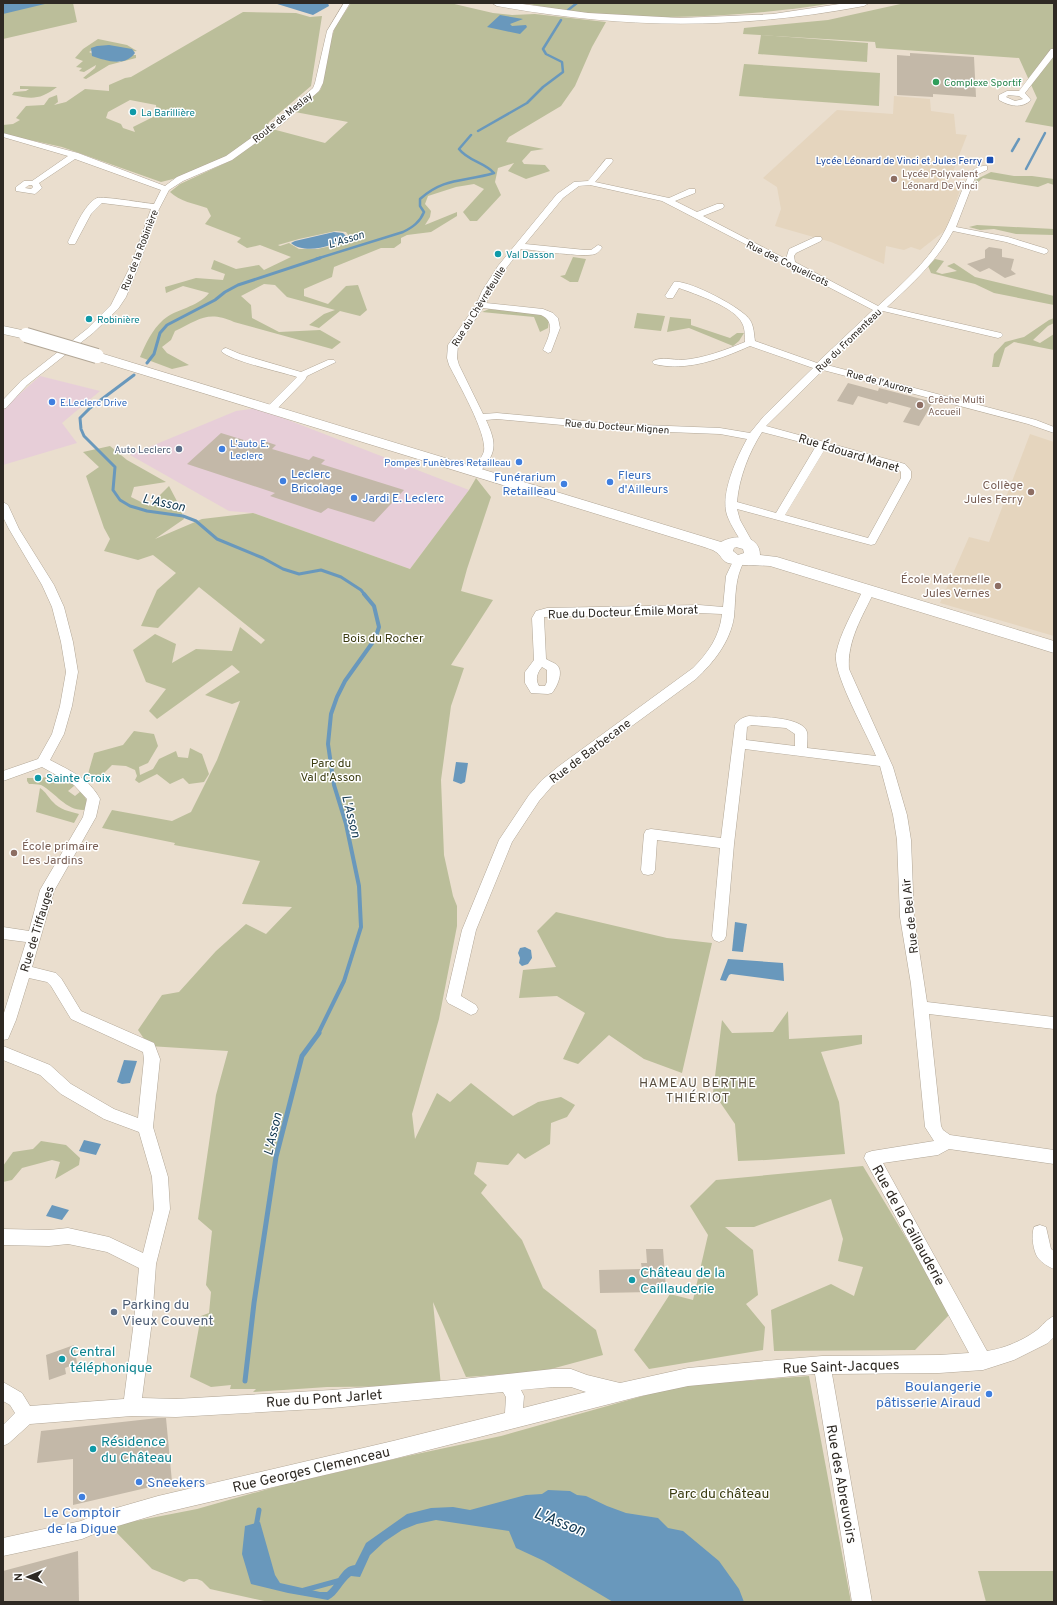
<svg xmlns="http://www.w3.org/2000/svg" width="1057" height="1605" font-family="Overpass,sans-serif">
<rect width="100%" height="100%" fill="#eadece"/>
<g fill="#e7ced8">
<path d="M40 376 100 391 62 423 77 443 3 465V397L13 400Z"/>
<path d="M257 408 469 490 410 569 253 513 229 511 130 455 236 411Z"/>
</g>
<g fill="#e5d5be">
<path d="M894 96 930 99 931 111 954 114 956 134 967 135 948 184 960 190 947 229 920 250 911 247 904 250 886 246 884 264 831 242 775 226 781 209 777 187 763 178 837 110 893 114Z"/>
<path d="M1030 434 1054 442V636L940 603 969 537 989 542Z"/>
</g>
<g fill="#bbbe9a" fill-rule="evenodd">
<path d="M3 3H73L77 22 3 39Z"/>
<path d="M351 3H450L493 13 512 15 535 14 606 22 592 47 575 86 561 106 509 137 506 142 544 149 531 151 522 161 524 164 545 165 550 171 526 179 508 171 514 163 498 168 495 182 501 195 477 221H470L463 212 484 189 474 184 456 187 428 196 425 204 431 211 430 217 425 225 457 212V216L431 232 407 235 401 238V243L394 248H381L334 267 332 277 304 289V296L328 304 346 286 358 285 367 310 360 316 340 311 319 328 309 325 324 314 335 310 287 297 275 285 264 284 241 296 251 305 252 318 279 332 320 330 341 342 332 349 234 322C207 310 199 320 175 331L171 340 162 347 167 353 189 365 172 369 140 357C146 343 152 330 163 320 177 308 197 308 209 293L183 286 166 293 165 287 196 278 223 280 225 274 211 269 214 260 236 269 259 265 264 270 291 257 260 245 247 248 237 242 241 238 205 224 211 216 207 208C195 204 179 201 170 192L180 184 232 160 213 162 173 179 161 182 62 147 3 134V125L13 124 20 120 16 118 26 106 44 105 49 98 57 95 58 102 54 105 66 102 85 89 109 91V85L125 78 131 77 243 12 296 13 310 17 322 16 311 86 269 122 267 126 276 130 325 143 348 122 295 112 321 89 328 50 335 27ZM130 100 156 105 157 115 133 127 135 132 123 128 121 124 106 118 108 112ZM336 231 346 232 349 236 341 244 317 249H299L289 243 280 246 278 245 299 239Z"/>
<path d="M524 3H834C733 19 625 24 524 3Z"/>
<path d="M905 3H1054V127L1025 122 1037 98 1019 58 876 48 875 42 743 34 744 28 828 20Z"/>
<path d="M761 35 868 43 867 62 758 54Z"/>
<path d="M98 39 127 45 137 51 129 52 99 46 89 52 103 59 120 62 126 55H136V58L109 65 86 79 83 78 95 68 96 65 84 72 79 71 82 68 76 67 83 61 75 58 83 49Z"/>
<path d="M744 64 880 73 879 106 739 96Z"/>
<path d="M20 86 57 87C40 100 32 99 12 95L14 92 26 91 29 89H20Z"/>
<path d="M991 172 1014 176H1032L1054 179V185L1048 183 1038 187 983 178 976 184 975 180Z"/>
<path d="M977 225 1054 229V235L1016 234 994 229 980 230 969 227Z"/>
<path d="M573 257 586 259 578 282H570L560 276 565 275Z"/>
<path d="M935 259 944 261 936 272 942 274 957 271 947 266 954 263 975 277 1054 296V305L994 293 975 284 931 273 928 266Z"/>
<path d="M489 309 546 315 549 320 548 328 540 332 534 317 482 312Z"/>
<path d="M637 313 665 316 661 331 634 328Z"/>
<path d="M670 317 691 319V325L730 338 737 333H744L739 341 733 346 689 328 667 332Z"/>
<path d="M1054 318V323L1048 326 1033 340 1040 343 1054 334V350L1014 342 1005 348 999 367H992L994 354 1005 342 1024 337 1049 320Z"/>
<path d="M110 446 127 460 166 482 134 487 131 497 149 506 169 486 179 505 184 519 155 539 202 519 253 513 410 569 469 490 476 478 491 497 467 569 461 591 493 600 451 665 464 668 451 706 441 780 444 855 453 896 457 906V926L439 1019 412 1114 415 1139 437 1093 450 1102 471 1083 513 1116 538 1102 561 1097 575 1105 567 1117 551 1123 550 1144 525 1159 518 1153 508 1165 477 1162 474 1174 487 1185 481 1193 522 1240 543 1288 596 1330 603 1355 540 1372 466 1377 433 1302 441 1386 327 1387 253 1392 256 1389H230L231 1385 211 1387 190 1377 201 1316 209 1313 211 1292 206 1285 212 1231 198 1219 216 1095 228 1051 149 1046 138 1030 162 995 179 992 216 951 246 924 266 934 292 907 242 904 260 861 174 845 175 843 102 828 112 810 172 821 191 812 217 760 240 701 232 704 205 695 240 672 232 665 157 719 149 711 166 689 146 682 133 650 155 634 176 644 172 663 196 649 232 651 240 627 261 644 265 640 199 587 158 628 141 626 157 590 176 573 153 555 138 560 104 551 110 539 104 528 86 476 99 467 83 452Z"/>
<path d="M134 731 154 734 158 746 148 763 139 767 140 775 153 769 159 759 176 751 178 757 188 758 190 748 202 754 209 774 204 782 189 784 183 778 170 784 157 774 139 783 135 780 137 776 135 770 126 766 112 765 98 779 88 774 94 753 123 745Z"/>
<path d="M57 774 73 784 74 786 68 791 75 796 81 791C86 797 89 803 85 810 66 811 56 793 41 785 38 784 33 784 29 784L27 781V778H36L35 781 37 782 41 781 42 778Z"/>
<path d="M40 788C46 792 48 797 53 802 60 810 69 811 79 814L74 823 36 812Z"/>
<path d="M556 912 667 938 712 943 682 1073 644 1059 609 1035 578 1064 563 1059 585 1013 557 996 519 998 523 970 556 967 537 931Z"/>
<path d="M788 1011 789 1039 862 1035V1044L821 1052 839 1102 845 1154 766 1160 738 1161 735 1124 713 1092 722 1020 732 1033 773 1032Z"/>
<path d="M41 1141 66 1145 80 1158 79 1165 55 1179 60 1162 52 1160 22 1168 12 1180 3 1182V1166L13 1152 33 1149Z"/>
<path d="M863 1166 951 1313 915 1350 774 1351 771 1310 831 1284 854 1296 863 1267 838 1261 843 1239 831 1199 754 1227H725L753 1250 758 1295 746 1304 765 1327 763 1350 649 1369 634 1350 670 1294 693 1300 708 1235 690 1206 716 1180Z"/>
<path d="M809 1376 851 1602H269L210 1589 202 1581 197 1579H189L184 1582 152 1569 114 1530 115 1525 197 1509 282 1485 412 1455 501 1436 657 1392 691 1385Z"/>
<path d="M978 1571H1054V1602H986Z"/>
</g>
<g fill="#6998bc">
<path d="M3 3H49L3 14Z"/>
<path d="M274 3H328L329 6 313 15Z"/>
<path d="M500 15 523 19 510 24 512 26 526 25 527 27 520 34 487 27Z"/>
<path d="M109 45 132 49 135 53C125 67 106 61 92 56L91 48 97 46Z"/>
<path d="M334 232 343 233 347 237C335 246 305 255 291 243L295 241Z"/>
<path d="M456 762 468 763 465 782 461 784 453 781Z"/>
<path d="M735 922 747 924 743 952 732 951Z"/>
<path d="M525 947 531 950 532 958 528 964 522 966 519 963 520 958 518 953 520 948Z"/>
<path d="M728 959 783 963 784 981 731 974 729 975 726 981 720 980Z"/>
<path d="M124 1060 137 1061 130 1083 122 1084 117 1082Z"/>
<path d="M84 1140 101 1144 96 1155 79 1151Z"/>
<path d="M52 1205 69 1210 62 1220 46 1216Z"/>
<path d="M548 1490 570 1491 577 1495 586 1496 607 1506 626 1513 658 1518 668 1528 683 1531 719 1561 739 1589 744 1602H613L544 1561 516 1548 509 1531 436 1520 417 1524 402 1530 384 1542 370 1555 360 1577 351 1576C342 1583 338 1595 328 1600L288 1593 251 1584 242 1554 245 1526 260 1522 275 1575 280 1583 320 1592H327C337 1585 341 1566 355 1565L366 1543 407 1514 431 1508 453 1507 470 1510 526 1495 542 1494Z"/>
</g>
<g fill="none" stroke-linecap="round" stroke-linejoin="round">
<g stroke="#6998bc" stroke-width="2.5">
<path d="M568 10 577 3"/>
<path d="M478 131 527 103 543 87 563 72 562 62 546 54 543 49 561 20"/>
<path d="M1012 151 1019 139"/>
<path d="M1026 169 1045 133"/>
<path d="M316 259 403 232C413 227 420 222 424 212L420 206V199C444 177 465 182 494 173 484 162 468 161 459 149L471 135"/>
</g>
<g stroke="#6998bc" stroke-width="3">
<path d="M147 363 154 354 160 333 167 325 215 300 225 292 238 285 320 258"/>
<path d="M134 375 90 408 80 418 81 429 84 436 115 467 113 490 120 500 130 506 147 511 183 516 196 521 217 539 263 558 283 569 299 574 321 570 341 577 361 590 365 595"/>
</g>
<path stroke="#6998bc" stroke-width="4" d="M318 1034 344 981 361 927 359 886 346 824 334 785 328 744 331 714 337 697 345 681 375 639 379 627 374 606 364 594"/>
<g stroke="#6998bc" stroke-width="5">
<path d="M245 1381 254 1303 276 1157 302 1056 319 1033"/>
<path d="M256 1527 259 1510"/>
<path d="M301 1591 341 1580"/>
</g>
</g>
<g fill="#c3b8a8">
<path d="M910 53 974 57 976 97 933 94V97L897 95V55L910 56Z"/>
<path d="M989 247 1002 249V257L1014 259 1011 270 1016 274 1005 278 989 268 980 272 967 264 985 258V250Z"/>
<path d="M848 383 878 391 879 388 933 402 919 426 903 422 911 408 889 402 887 404 858 396 853 405 837 401Z"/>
<path d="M221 433 260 445 264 441 276 445 272 449 309 460 313 456 325 460 321 464 404 490 374 522 328 508 321 513 270 496 275 493 187 464Z"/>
<path d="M646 1249H663L666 1289 651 1290V1292L600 1293 599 1270 642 1269 641 1263H647Z"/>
<path d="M74 1345 77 1363 65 1368 66 1374 49 1380 46 1355Z"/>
<path d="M158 1418H166L172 1482 73 1505V1459L37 1463 41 1431Z"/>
<path d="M78 1551 79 1602H3V1571Z"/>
</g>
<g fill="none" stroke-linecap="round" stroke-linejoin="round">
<g stroke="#b2a797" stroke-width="1">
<g id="street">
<path d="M344 3H350L333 31 323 83 319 91 282 124 232 160 183 181 169 190 157 213 139 265 126 297 118 309 93 333 27 385 6 408 3 409V400L21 381 87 329 111 305 131 265 151 209 102 203 91 214 75 244H69L68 242C74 230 84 204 97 198 103 196 144 203 154 204L161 190 75 159 39 183 42 188 35 194 16 191V187L24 181H32L68 156 3 137V133L78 153 165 186 177 177 226 156 276 120 313 88 315 83 327 31ZM29 185H32L33 187 31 189 25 188Z"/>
<path d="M1051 49H1054V56L1025 93 1031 100C1022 109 1009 106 999 100V95L1007 91H1019ZM1008 95 1019 96 1023 99 1015 101 1006 97Z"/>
<path d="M606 159H612L613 161 595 182 669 198 689 189H695V193L675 201 697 212 717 204H723L724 206 723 208 703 216 784 258 786 259 789 249 815 237H821L822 239 821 241 796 253 794 256 795 262 878 306C901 285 926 263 942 236 953 217 959 195 969 175 971 170 981 165 987 166V170L976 175 956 227 1008 237 1047 249 1048 251 1047 253 1044 254 1006 242 953 231C937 261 912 284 887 307L1001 333 1003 335 1001 337 998 338 883 311 827 365 1036 420 1054 427V433L1028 424 823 370 766 426 905 464 911 471V478L876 542 875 544 871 545 737 509 740 520 754 545 753 547H745C739 538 731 526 727 515 720 494 737 457 747 439L720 434 617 430 497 419 486 420C497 444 497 453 479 473H471L470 471C475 464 482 459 484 451 487 433 458 383 449 365L447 358 448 345 476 305 482 291 498 266 557 194 574 182 588 181ZM590 185 662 201 873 310 817 363 755 341C754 335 754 326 750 320 743 308 687 279 674 282L665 296 667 298H673L679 288C695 294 735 307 742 323 745 328 745 336 745 342 725 350 705 358 682 360 674 360 658 356 652 362L654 364C686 372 721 359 750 346L813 368 764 416 750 433 720 428 617 424 497 413 483 414 459 365 457 358 458 345 483 308 541 315C557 322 548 338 543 350L548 353 551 352 560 328 558 318 553 313 543 309 486 303C494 282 508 266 521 249 536 250 584 258 595 254 598 253 600 250 602 248L601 246 598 245 591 250H585L525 244 563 198 579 186ZM762 432 816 446 776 513 737 502C739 478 749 452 762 432ZM825 449 897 468 901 472V478L868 538 785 515Z"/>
<path d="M226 348 240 354 301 372 328 360H334L336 362 307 376 305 380 274 412 270 413 265 410 266 408 297 377C282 372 230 361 221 351L223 349Z"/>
<path d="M3 502 8 505 19 529 54 585 64 607 73 642 78 672 72 706 64 734 50 760C69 770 90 779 100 799L96 817 54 891 32 967 56 973 61 978 81 1011 154 1043 160 1059 153 1127 168 1177 170 1209 156 1264 152 1321 142 1398 176 1399 332 1390 453 1380 553 1369H571L587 1375 620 1383 688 1368 822 1356 939 1355 969 1353 864 1158 866 1153 872 1151 934 1141 925 1127 911 984 900 917 897 840 893 815 880 766 745 749 734 844 726 936 724 940 719 942 714 940 712 936 720 848 657 840 655 870 653 874 648 875 643 874 641 870 644 834 646 830 651 829 721 838 735 725C738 720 743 717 749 716 761 717 803 717 807 732 808 737 807 743 807 748L876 756C867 734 833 675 836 654 840 633 853 612 862 592L864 589H872L874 592C862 617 847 641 849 669L893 767 907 815 911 840 914 917 927 1002 1054 1017V1029L929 1014 941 1126 943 1130 950 1135 1054 1150V1164L949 1149 938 1155 883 1163 987 1351C1003 1349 1024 1340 1037 1330 1043 1325 1046 1320 1054 1316V1337L1048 1343 1014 1360 983 1370 939 1373 832 1374 872 1602H852L815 1374 688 1386 641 1396 393 1459 158 1514 101 1531 82 1539 3 1556V1538L81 1521 99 1513 158 1496 393 1441 505 1413 506 1397 503 1392 332 1408 176 1417 132 1416 30 1424 9 1443 3 1446V1425L15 1413 10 1405 3 1401V1382L22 1393 30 1406 124 1399 134 1321 139 1268 107 1252 68 1244 49 1246 3 1245V1229L49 1230 68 1228 109 1237 143 1253 154 1209 152 1177 139 1132 104 1119 61 1094 40 1075 3 1060V1046L50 1065 71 1084 114 1109 138 1118 144 1059 143 1052 71 1019 51 986 47 982 29 978 16 1020 8 1039 3 1040V1016L26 942 3 939V927L29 931 40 890 83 817 87 799 74 785 42 767 3 781V771L38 759 52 734 60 706 66 672 61 642 52 607 42 585 9 529 3 517ZM751 725 786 728 795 734V746L746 740 747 727ZM553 1387H571L586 1392 523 1408 524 1396 521 1390Z"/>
<path d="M739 556 743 557 745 560C734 578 736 597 734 617 730 642 714 662 696 679L569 772 552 786 539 801 512 842 476 930 461 996 476 1005 478 1009 476 1013 471 1015 448 1003 446 999 462 930 499 840 529 795 542 780 559 766 693 668C708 653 720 636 722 614L699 613 544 617 546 659C549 661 555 663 557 665 564 672 557 687 552 693L548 694 531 693 525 683V672L534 660 532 618 536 611 547 608 699 605 723 607 726 576 735 557ZM542 667 547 670V682L545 686H539C535 679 537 673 542 667Z"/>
<path d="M1040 1225 1046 1227 1051 1249 1054 1251V1269C1049 1267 1042 1263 1038 1258 1033 1251 1031 1235 1034 1227Z"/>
</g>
</g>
<g stroke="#b2a797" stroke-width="1">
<g id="secondary">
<path d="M3 326 31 332 33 335 31 338 26 339 3 334Z"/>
<path d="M97 352 721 542C735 534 760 535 760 555L777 557 1054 641V653L770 566C758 565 738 566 728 563 722 561 721 555 716 552 712 549 706 548 701 546L92 359 90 356 92 353ZM736 547 743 549 744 553 738 555 733 551 734 548Z"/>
</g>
</g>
<g stroke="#b2a797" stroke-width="1">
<path id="primary" d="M492 3H515L588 13 680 18 773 14 846 3H869L864 6C736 30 625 29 497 6Z"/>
</g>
<use href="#street" fill="#fff" fill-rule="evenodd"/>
<use href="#secondary" fill="#fff" fill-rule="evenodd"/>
<use href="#primary" fill="#fff" fill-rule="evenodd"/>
<g stroke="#b2a797" stroke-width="16" stroke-linecap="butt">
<path id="secondary-bridge" d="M26 335 97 356"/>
</g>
<use href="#secondary-bridge" stroke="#fff" stroke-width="14"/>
</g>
<circle fill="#2e9e5b" stroke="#fff" stroke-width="1.5" cx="936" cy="82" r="4"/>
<g fill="#0f9aa8" stroke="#fff" stroke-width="1.5">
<circle cx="133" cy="112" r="4"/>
<circle cx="498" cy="254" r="4"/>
<circle cx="89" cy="319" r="4"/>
<circle cx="38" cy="778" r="4"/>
<circle cx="632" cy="1280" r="4"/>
<circle cx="62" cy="1359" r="4"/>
<circle cx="93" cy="1449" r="4"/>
</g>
<rect fill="#1a4fb4" stroke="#fff" stroke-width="1.5" x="986" y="156" width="8" height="8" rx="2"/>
<g fill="#8d6e63" stroke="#fff" stroke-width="1.5">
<circle cx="894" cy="179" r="4"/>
<circle cx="920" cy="405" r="4"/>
<circle cx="1031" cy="492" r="4"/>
<circle cx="998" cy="586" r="4"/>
<circle cx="14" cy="853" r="4"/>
</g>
<g fill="#3f7fe0" stroke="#fff" stroke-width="1.5">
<circle cx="52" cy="402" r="4"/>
<circle cx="222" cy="449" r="4"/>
<circle cx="519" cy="462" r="4"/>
<circle cx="283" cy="481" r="4"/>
<circle cx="610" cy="482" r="4"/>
<circle cx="564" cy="484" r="4"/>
<circle cx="354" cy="498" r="4"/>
<circle cx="989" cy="1394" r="4"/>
<circle cx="139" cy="1482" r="4"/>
<circle cx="82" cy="1497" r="4"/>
</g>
<g fill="#5c6f8a" stroke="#fff" stroke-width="1.5">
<circle cx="179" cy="449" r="4"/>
<circle cx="114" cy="1312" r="4"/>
</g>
<g text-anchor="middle" stroke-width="3" stroke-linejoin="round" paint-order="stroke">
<g font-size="10" fill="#27864d" stroke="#fff" text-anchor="start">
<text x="944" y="86">Complexe Sportif</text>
</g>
<g font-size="10" fill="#0d838f" stroke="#fff" text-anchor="start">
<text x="141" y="116">La Barillière</text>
<text x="506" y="258">Val Dasson</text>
<text x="97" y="323">Robinière</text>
</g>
<g font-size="10" fill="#2e2923" stroke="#fff">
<text transform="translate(282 117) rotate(-39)" y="4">Route de Meslay</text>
<text transform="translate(139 250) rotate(-69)" y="4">Rue de la Robinière</text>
<text transform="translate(788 263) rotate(26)" y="4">Rue des Coquelicots</text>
<text transform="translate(478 306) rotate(-58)" y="4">Rue du Chèvrefeuille</text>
<text transform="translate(848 340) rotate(-44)" y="4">Rue du Fromenteau</text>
<text transform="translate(880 381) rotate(15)" y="4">Rue de l'Aurore</text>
<text transform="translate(617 426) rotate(4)" y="4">Rue du Docteur Mignen</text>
</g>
<g font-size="10" fill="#164399" stroke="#fff" text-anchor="end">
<text x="982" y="164">Lycée Léonard de Vinci et Jules Ferry</text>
</g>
<g font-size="10" fill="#785e54" stroke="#fff" text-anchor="start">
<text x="902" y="177">Lycée Polyvalent<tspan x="902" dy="12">Léonard De Vinci</tspan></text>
<text x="928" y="403">Crêche Multi<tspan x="928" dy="12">Accueil</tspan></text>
</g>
<g font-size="10" fill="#366cbe" stroke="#fff" text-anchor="start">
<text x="60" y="406">E.Leclerc Drive</text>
<text x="230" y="447">L'auto E.<tspan x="230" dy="12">Leclerc</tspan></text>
<text x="511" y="466" text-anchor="end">Pompes Funèbres Retailleau</text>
</g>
<g font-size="10" fill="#4e5e75" stroke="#fff" text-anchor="end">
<text x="171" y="453">Auto Leclerc</text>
</g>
<g font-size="11" font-style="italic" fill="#103750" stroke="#fff">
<text transform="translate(346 239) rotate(-17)" y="4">L'Asson</text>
</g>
<g font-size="12" fill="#2e2923" stroke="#fff">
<text transform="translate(849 453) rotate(17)" y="4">Rue Édouard Manet</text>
<text transform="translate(623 612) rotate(-2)" y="4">Rue du Docteur Émile Morat</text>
<text transform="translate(590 751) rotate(-37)" y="4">Rue de Barbecane</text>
<text transform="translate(910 916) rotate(-96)" y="4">Rue de Bel Air</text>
<text transform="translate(37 929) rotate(-73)" y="4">Rue de Tiffauges</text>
</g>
<g font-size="12" fill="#366cbe" stroke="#fff" text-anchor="start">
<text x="291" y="478">Leclerc<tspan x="291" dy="14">Bricolage</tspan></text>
<text x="618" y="479">Fleurs<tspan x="618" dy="14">d'Ailleurs</tspan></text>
<text x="556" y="481" text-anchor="end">Funérarium<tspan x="556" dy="14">Retailleau</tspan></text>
<text x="362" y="502">Jardi E. Leclerc</text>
</g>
<g font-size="12" fill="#785e54" stroke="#fff" text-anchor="end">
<text x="1023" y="489">Collège<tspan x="1023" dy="14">Jules Ferry</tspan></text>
<text x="990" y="583">École Maternelle<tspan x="990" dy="14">Jules Vernes</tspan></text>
<text x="22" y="850" text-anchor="start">École primaire<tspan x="22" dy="14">Les Jardins</tspan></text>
</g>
<g font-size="12" fill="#3a3b10" stroke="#fff">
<text x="383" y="642">Bois du Rocher</text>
<text x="331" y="767">Parc du<tspan x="331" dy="14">Val d'Asson</tspan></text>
</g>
<g font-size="12" fill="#0d838f" stroke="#fff" text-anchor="start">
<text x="46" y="782">Sainte Croix</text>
</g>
<g font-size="13" font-style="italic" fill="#103750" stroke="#fff">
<text transform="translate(164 502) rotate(12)" y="5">L'Asson</text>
<text transform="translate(352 816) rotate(76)" y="5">L'Asson</text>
<text transform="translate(272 1134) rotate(-77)" y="5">L'Asson</text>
</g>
<g font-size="13" letter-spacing="1" fill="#584e40" stroke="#fff">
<text x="698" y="1087">HAMEAU BERTHE<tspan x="698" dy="15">THIÉRIOT</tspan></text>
</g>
<g font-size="14" fill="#2e2923" stroke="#fff">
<text transform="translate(909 1225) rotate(61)" y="5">Rue de la Caillauderie</text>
<text transform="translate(841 1366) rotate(-2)" y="5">Rue Saint-Jacques</text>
<text transform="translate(324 1398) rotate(-4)" y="5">Rue du Pont Jarlet</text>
<text transform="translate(311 1469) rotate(-13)" y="5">Rue Georges Clemenceau</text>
<text transform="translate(842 1484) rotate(80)" y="5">Rue des Abreuvoirs</text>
</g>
<g font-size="14" fill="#0d838f" stroke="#fff" text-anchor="start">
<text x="640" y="1277">Château de la<tspan x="640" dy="16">Caillauderie</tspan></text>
<text x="70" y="1356">Central<tspan x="70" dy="16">téléphonique</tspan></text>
<text x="101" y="1446">Résidence<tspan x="101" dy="16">du Château</tspan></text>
</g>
<g font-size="14" fill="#4e5e75" stroke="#fff" text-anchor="start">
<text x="122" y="1309">Parking du<tspan x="122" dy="16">Vieux Couvent</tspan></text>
</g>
<g font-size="14" fill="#366cbe" stroke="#fff" text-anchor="end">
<text x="981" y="1391">Boulangerie<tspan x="981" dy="16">pâtisserie Airaud</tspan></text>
<text x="147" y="1487" text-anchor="start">Sneekers</text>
<text x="82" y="1517" text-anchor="middle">Le Comptoir<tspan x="82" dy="16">de la Digue</tspan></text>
</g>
<g font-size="14" fill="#3a3b10" stroke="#fff">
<text x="719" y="1498">Parc du château</text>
</g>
<g font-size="16" font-style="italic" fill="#103750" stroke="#fff">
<text transform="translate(560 1521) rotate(21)" y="6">L'Asson</text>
</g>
</g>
<rect width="1057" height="1605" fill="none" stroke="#2e2923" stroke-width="8"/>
<g transform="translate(28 1577) rotate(269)" stroke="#ffffff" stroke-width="3" paint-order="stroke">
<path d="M0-3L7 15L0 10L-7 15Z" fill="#2e2923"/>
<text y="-6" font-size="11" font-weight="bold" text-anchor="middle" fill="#2e2923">N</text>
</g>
</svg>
